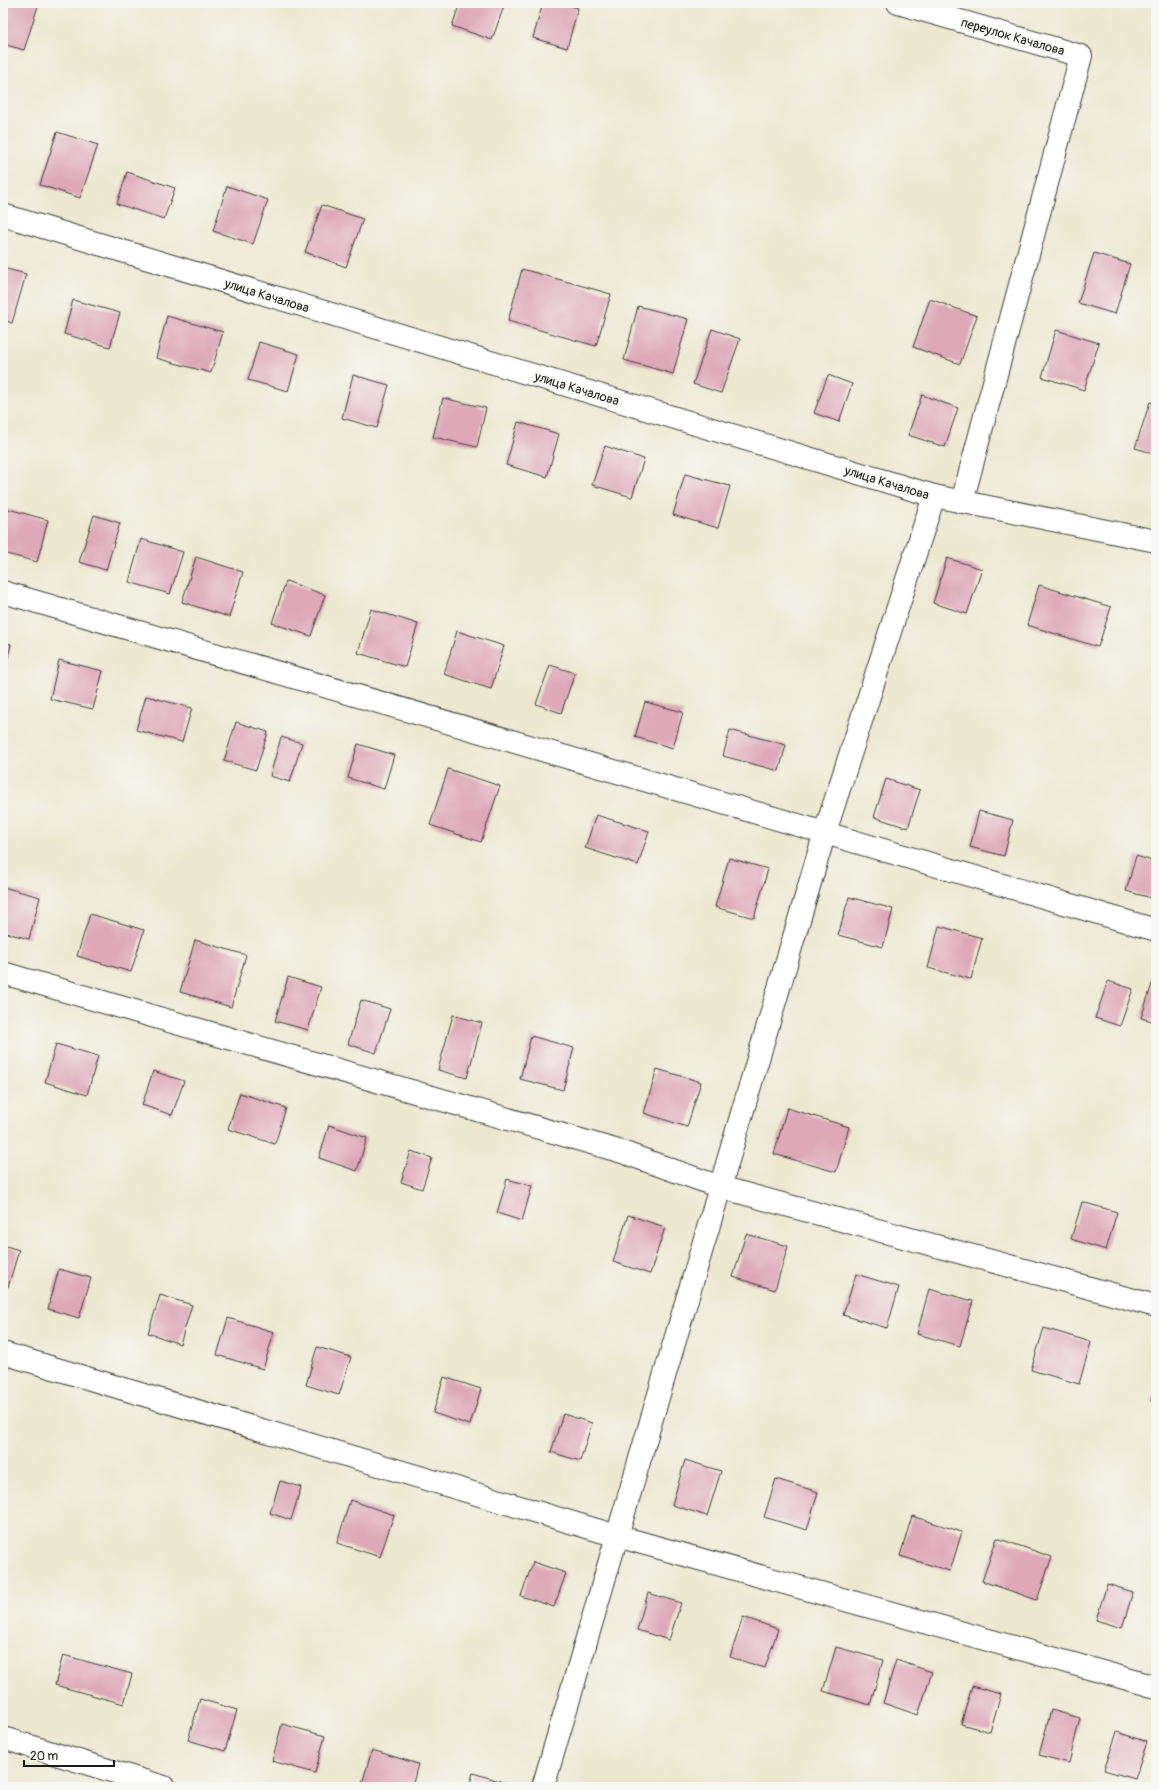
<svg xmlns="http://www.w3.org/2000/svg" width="1159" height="1790" font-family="Pangolin,sans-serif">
<rect width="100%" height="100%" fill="#f6f6f2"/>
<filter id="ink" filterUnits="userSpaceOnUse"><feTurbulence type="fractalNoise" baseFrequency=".025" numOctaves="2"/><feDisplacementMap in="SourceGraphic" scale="8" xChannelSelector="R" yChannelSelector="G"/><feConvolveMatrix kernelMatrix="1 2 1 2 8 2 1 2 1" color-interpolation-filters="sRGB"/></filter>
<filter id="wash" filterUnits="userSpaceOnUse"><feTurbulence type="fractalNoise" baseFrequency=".012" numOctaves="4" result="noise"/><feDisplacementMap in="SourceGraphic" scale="16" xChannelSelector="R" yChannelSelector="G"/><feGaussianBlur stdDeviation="0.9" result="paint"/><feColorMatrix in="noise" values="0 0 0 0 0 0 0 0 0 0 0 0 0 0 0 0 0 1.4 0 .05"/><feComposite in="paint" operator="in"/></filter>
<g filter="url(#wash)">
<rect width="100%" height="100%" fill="#ece8d0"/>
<g id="blocks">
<g fill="#dea8b8">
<path d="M3 3H39L24 50 3 44Z"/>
<path d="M460 3H505L492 40 452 26Z"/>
<path d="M543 3H561L578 8 567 48 533 38Z"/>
<path d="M57 132 98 145 80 198 40 185Z"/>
<path d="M127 172 175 188 164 219 117 204Z"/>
<path d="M227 186 268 200 253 244 213 231Z"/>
<path d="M322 205 363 219 346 267 305 252Z"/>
<path d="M1094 253 1130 264 1115 314 1078 303Z"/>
<path d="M3 268 26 274 12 323 3 320Z"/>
<path d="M522 269 611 294 596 346 508 321Z"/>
<path d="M930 299 977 316 960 364 913 347Z"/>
<path d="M73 300 120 313 110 347 64 334Z"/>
<path d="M638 306 688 319 673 374 624 360Z"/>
<path d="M167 316 223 332 211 373 156 358Z"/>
<path d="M712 329 740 339 721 393 693 384Z"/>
<path d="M1056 330 1099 343 1084 390 1042 377Z"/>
<path d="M259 342 299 354 288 391 248 380Z"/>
<path d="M353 375 389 385 377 428 342 418Z"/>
<path d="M828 375 852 384 839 422 814 413Z"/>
<path d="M922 395 958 408 945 447 908 435Z"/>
<path d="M443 398 486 408 477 447 433 437Z"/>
<path d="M1150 402 1156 404V454L1135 448Z"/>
<path d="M518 422 559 434 547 477 506 465Z"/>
<path d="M605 446 644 459 632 497 592 485Z"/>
<path d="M685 474 730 486 718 528 673 515Z"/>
<path d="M5 508 48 520 37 562 3 553V516Z"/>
<path d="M94 515 120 523 106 570 79 562Z"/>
<path d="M141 539 183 552 170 594 129 582Z"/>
<path d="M196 557 243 572 229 617 182 602Z"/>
<path d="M947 558 982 569 967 614 933 603Z"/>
<path d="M286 581 325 595 311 636 272 623Z"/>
<path d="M1039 585 1111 607 1098 647 1027 625Z"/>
<path d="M371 609 418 624 405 667 358 653Z"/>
<path d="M457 631 504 646 491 689 444 674Z"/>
<path d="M3 642 11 644 4 674H3Z"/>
<path d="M59 660 103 671 93 709 50 699Z"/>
<path d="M550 665 575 673 561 713 536 704Z"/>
<path d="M146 696 192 708 182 742 136 730Z"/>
<path d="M645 702 683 712 673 748 635 737Z"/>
<path d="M236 722 268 732 256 770 224 761Z"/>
<path d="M730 730 786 745 779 771 723 756Z"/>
<path d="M281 737 302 743 290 782 270 776Z"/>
<path d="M358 744 394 755 384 789 348 778Z"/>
<path d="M448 769 500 786 481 842 430 825Z"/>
<path d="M886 779 920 790 908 828 874 817Z"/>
<path d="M979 811 1013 820 1004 856 970 847Z"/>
<path d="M596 815 649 831 638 865 585 848Z"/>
<path d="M1136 856 1156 862 1155 899 1126 891Z"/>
<path d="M729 858 768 869 754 918 715 907Z"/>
<path d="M3 887 40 897 29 939 3 932Z"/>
<path d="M849 897 893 909 883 947 838 935Z"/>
<path d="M90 914 144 930 131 972 77 956Z"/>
<path d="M939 926 982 938 971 979 928 968Z"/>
<path d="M195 940 246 955 231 1007 180 992Z"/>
<path d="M288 977 321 987 308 1030 275 1021Z"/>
<path d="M1154 978H1156V1022L1141 1018Z"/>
<path d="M1108 981 1133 989 1120 1026 1095 1018Z"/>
<path d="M361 1000 390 1009 376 1053 348 1044Z"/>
<path d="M453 1015 482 1023 467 1078 438 1070Z"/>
<path d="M531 1036 574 1048 563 1090 520 1079Z"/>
<path d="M56 1044 98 1056 87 1095 45 1082Z"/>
<path d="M657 1069 701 1082 687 1127 644 1113Z"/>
<path d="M153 1071 184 1081 172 1115 142 1105Z"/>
<path d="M240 1093 286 1108 275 1144 228 1129Z"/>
<path d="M787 1108 849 1127 836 1172 774 1154Z"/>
<path d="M329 1125 367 1138 357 1171 319 1158Z"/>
<path d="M411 1151 432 1158 422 1189 401 1182Z"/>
<path d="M507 1179 532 1186 522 1221 497 1213Z"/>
<path d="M1082 1202 1117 1212 1106 1250 1071 1239Z"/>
<path d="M628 1215 665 1227 650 1274 613 1262Z"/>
<path d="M746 1234 788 1246 775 1290 733 1277Z"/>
<path d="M3 1245 19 1250 8 1287 3 1285Z"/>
<path d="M59 1269 91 1278 79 1318 48 1309Z"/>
<path d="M856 1274 899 1287 887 1328 843 1315Z"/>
<path d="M929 1289 973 1301 960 1346 917 1334Z"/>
<path d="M160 1295 192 1305 180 1344 148 1333Z"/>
<path d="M228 1318 274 1332 263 1369 217 1355Z"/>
<path d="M1044 1328 1091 1342 1079 1384 1031 1370Z"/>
<path d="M317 1347 351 1357 339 1395 306 1385Z"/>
<path d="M444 1377 481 1389 470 1425 433 1413Z"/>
<path d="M1156 1388V1403L1151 1401Z"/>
<path d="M563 1414 592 1423 580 1461 551 1452Z"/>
<path d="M685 1460 721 1471 707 1516 672 1505Z"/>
<path d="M776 1479 818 1492 807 1530 764 1517Z"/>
<path d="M280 1481 301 1487 291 1520 270 1513Z"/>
<path d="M350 1500 394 1515 380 1557 337 1543Z"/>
<path d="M912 1516 962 1532 950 1571 900 1556Z"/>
<path d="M997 1538 1052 1557 1037 1600 982 1581Z"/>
<path d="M533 1562 566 1573 554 1607 521 1596Z"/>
<path d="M1107 1584 1133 1592 1122 1628 1096 1620Z"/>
<path d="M648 1593 681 1603 669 1640 637 1630Z"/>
<path d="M743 1617 778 1629 765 1668 730 1657Z"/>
<path d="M836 1647 883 1660 870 1705 823 1691Z"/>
<path d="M63 1655 132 1674 124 1704 55 1685Z"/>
<path d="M896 1660 932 1672 918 1715 883 1703Z"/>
<path d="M972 1686 1001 1694 990 1732 961 1724Z"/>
<path d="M200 1699 237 1710 225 1751 188 1740Z"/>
<path d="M1051 1710 1080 1718 1069 1763 1039 1755Z"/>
<path d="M282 1724 325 1736 315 1773 272 1761Z"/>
<path d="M1117 1732 1147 1742 1135 1779 1104 1770Z"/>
<path d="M372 1750 418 1764 412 1787H361Z"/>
<path d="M473 1773 506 1783 504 1787H469Z"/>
</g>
</g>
</g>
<g filter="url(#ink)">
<use href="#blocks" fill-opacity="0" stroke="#3b3b37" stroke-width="1"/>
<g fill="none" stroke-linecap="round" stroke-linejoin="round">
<g stroke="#3b3b37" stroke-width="24">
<g id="street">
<path d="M898 3 1081 56 962 502"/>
<path d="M3 215 934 496 1156 541"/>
<path d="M3 592 1156 930"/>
<path d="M3 973 622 1152 720 1187 1156 1306"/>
<path d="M3 1353 617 1536 1156 1687"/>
<path d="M3 1738 164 1787"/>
<path d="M543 1787 825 832 934 496"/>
</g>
</g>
<use href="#street" stroke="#fff" stroke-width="22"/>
</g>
</g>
<g text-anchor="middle" stroke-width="3.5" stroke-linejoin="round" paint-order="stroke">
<g font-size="13" fill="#1c1c1c" stroke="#f6f6f2">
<text transform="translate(1013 36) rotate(16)" y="5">переулок Качалова</text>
<text transform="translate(267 295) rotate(17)" y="5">улица Качалова</text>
<text transform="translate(577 388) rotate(17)" y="5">улица Качалова</text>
<text transform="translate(887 482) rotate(17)" y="5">улица Качалова</text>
</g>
</g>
<rect width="1159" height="1790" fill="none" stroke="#f6f6f2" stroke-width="16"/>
<path d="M24 1760v6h90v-6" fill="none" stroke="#1c1c1c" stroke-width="2"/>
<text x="30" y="1760" font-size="12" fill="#1c1c1c" stroke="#f6f6f2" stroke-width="3" paint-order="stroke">20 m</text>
</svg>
